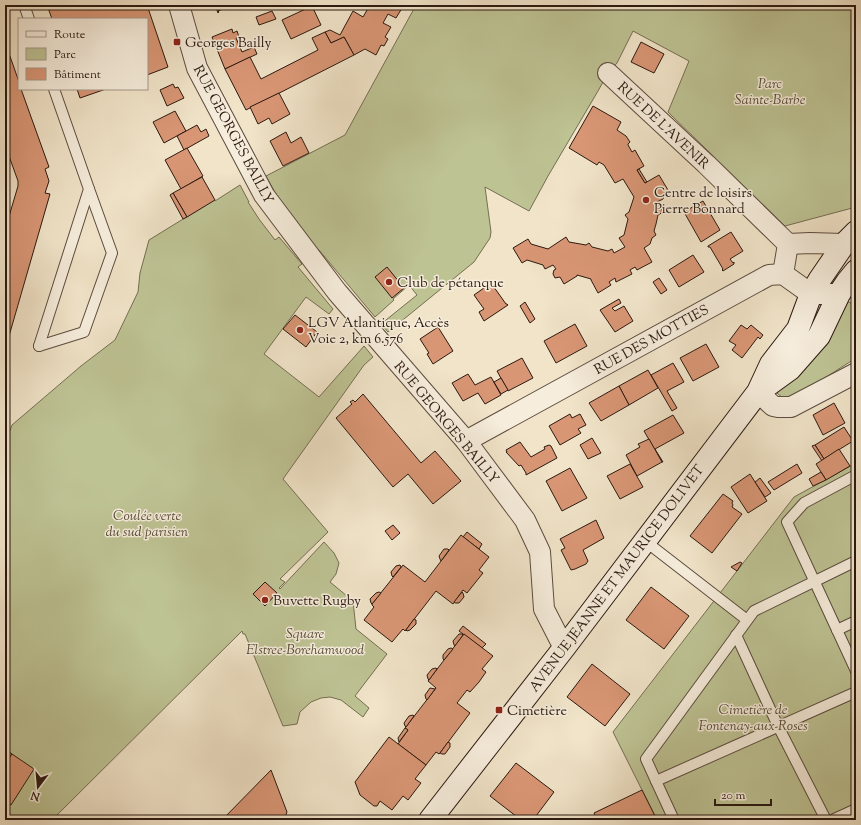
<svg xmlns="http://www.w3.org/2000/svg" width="861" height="825" font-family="'Sorts Mill Goudy',serif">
<rect width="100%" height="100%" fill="#f1e4c9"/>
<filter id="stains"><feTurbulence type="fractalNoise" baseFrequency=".005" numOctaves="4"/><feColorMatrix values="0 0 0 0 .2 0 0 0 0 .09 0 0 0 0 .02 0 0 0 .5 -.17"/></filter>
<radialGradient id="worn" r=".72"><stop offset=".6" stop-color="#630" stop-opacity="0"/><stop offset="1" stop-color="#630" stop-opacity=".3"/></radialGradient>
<g fill="#bec394" stroke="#746e52">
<path d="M416 5H856V207L785 226 668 112 689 61 633 31 617 63 608 73 598 91 548 176 529 211 485 187 491 232 490 238 474 262 388 332 381 324 417 295 409 285 393 299 394 300 375 317 319 250 315 253 282 205 266 176 345 135Z"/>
<path d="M240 185 249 202H248L259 219 275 240 279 237 302 264 298 267 333 309 329 314 306 297 264 354 319 397 364 346 373 357 364 365 283 479 328 532 280 579 285 582 279 588 280 589 324 542 334 553 339 563 336 574 330 582 353 601 356 629 387 654 355 696 369 708 363 717 341 700 330 697 321 698 311 702 300 712 297 724 283 726 245 634H243L242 631 52 820H5V444L12 425 81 366 115 340 138 292 140 273 149 240 214 200 215 201Z"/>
<path d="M844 300 856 305V358L798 395 784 399 777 393V388Z"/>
<path d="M856 463V820H657L613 732 794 497Z"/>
</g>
<g fill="#d99675" stroke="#2b1911">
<path d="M47 5H147L168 67 147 75V19H52Z"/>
<path d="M215 5H232L218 11 219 12 218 13Z"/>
<path d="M370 5H407L404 10 402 8 396 18 388 14 383 23 391 27 385 37 388 39 384 46 381 45 376 55 365 49 354 55 344 37 331 43 325 32 330 30 340 35 353 11 363 17Z"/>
<path d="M312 6 321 25 291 39 282 20Z"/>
<path d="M272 11 276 19 259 25 256 17Z"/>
<path d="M232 29 233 33 237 31 239 37 236 38 242 52 254 47 257 54 225 69 212 37Z"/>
<path d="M325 32 331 43 344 37 354 55 246 110 225 69 250 57 261 79 318 50 312 38Z"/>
<path d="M5 42 19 82V89H21L49 167 45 169 49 181 45 193 50 194 5 350V230L18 186V181L5 145Z"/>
<path d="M641 42 664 54 654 73 631 62Z"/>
<path d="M173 84 175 88 178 87 184 98 167 106 160 90Z"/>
<path d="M77 89H106L80 98Z"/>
<path d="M279 93 290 114 272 124 269 118 258 124 250 107Z"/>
<path d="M593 106 621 122 617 130 626 136 630 142 628 144V145L632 152 635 150 644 166 637 170 645 183 659 175 668 190 665 192 663 199 657 202 663 212 658 215 656 224 654 231 656 235 652 238 650 244 644 248 652 262 637 270 635 267 630 270 632 274 616 282 615 278 609 282 611 285 598 293 591 280V279L577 275V276L564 284 560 277 555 278 553 274 554 270 556 269 553 265 545 269 543 265 527 260 522 263 513 248 528 239 531 244 548 249 566 237 569 242 586 245 589 243 592 247 608 251 612 249 614 253 625 247 619 238 624 235 628 219 625 215 629 212 634 197 623 179 615 183 604 165 599 162 597 165 569 148Z"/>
<path d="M175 111 186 131 164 143 153 122Z"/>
<path d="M197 125 201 132 206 129 209 136 184 150 177 136Z"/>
<path d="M286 132 291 143 301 137 309 153 283 166 270 141Z"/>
<path d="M187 148 203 176 181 189 165 160Z"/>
<path d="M639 169 647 182 645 183 637 170Z"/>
<path d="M202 177 215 200 187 217 173 193Z"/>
<path d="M173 193 187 217 183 219 170 195Z"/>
<path d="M703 201 720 230 701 242 684 212Z"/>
<path d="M731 232 743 251 730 259 733 263 734 262V264L723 271 722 270 723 269 710 247H708V246Z"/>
<path d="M693 255 704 272 679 287 669 270Z"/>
<path d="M387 267 404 288 392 298 375 277Z"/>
<path d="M659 278 667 290 661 294 653 282Z"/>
<path d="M491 283 506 304H507L508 305 484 321 479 312 484 309 474 295Z"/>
<path d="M619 299 621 303 612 308 615 311 624 306 633 321 615 332 600 310Z"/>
<path d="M525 302 535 319 530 323 520 306Z"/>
<path d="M295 315 317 332 306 347 283 329Z"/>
<path d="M575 324 587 346 556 363 544 341Z"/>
<path d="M741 325 747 329 751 325 763 335 760 339 758 337 742 358 732 350 736 345 729 341Z"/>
<path d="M438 327 453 351 433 364 427 354 429 353 420 339Z"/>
<path d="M706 344 719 367 693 381 680 358Z"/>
<path d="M522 358 533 378 508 391 497 371Z"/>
<path d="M673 363 684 382 667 391 677 408 672 411 651 375Z"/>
<path d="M648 370 658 388 629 405 619 386Z"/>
<path d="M468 374 475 385 491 377 501 395 485 404 478 393 463 401 452 383Z"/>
<path d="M501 378 508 390 501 394 494 382Z"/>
<path d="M619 386 629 405 601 421 589 403Z"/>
<path d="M363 394 421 463 435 451 461 481 433 504 408 474 393 487 336 418 352 404 350 402 353 400 355 402Z"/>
<path d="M834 403 845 423 823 435 813 415Z"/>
<path d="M570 414 572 418 580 414 586 425 578 429 581 433 560 445 549 426Z"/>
<path d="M673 415 684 433 655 449 663 462H662L644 431Z"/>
<path d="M844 427 853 441 824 459 815 445Z"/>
<path d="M592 438 601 453 588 459 580 445Z"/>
<path d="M649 439 662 462 637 476 626 455 640 447 638 444Z"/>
<path d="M520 442 531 457 545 449 544 447 549 445 551 446 557 458 526 475V473L521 465 519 466 506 452H507L506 450Z"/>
<path d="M815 445 824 459 822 461 812 446Z"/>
<path d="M839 449 850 466 826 480 816 464Z"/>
<path d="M630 464 643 487 620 499 607 476Z"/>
<path d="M797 464 802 473 774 490 768 482Z"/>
<path d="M570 468 587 498 562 511 546 481Z"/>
<path d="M821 472 826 480 813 486 809 479Z"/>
<path d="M750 474 767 501 748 513 731 487Z"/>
<path d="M760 478 771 493 765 497 755 482Z"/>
<path d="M723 494 733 501 732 503 733 505 732 507 742 514 712 553 690 536Z"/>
<path d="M596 520 604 538 583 550 588 561 586 564 575 569 571 570 561 550 565 548 560 539Z"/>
<path d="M393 525 400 533 392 540 385 531Z"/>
<path d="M467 532 482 544 479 549 463 537Z"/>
<path d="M461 535 489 557 479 570 483 573 467 593 463 590 453 604 436 591 405 631 403 629 392 642 364 620 374 607 372 605V604L403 565 425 582Z"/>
<path d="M444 549H448L449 550 441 561 440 559 439 556Z"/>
<path d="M740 562 742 563 737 571 731 567Z"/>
<path d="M400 565 401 567 393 577 392 576 391 572 396 566Z"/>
<path d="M265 582 277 593 265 606 253 594Z"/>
<path d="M651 587 689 616 664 649 626 620Z"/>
<path d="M379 592 381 593 372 604 371 603 370 599 376 593Z"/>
<path d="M462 592 463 593 464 597 459 603H455L454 602Z"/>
<path d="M414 619 416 620V624L410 630 407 631 406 630Z"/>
<path d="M463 626 486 644 482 648 459 631Z"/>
<path d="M459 634H462L463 635 455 646 454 645 453 641Z"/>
<path d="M464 634 493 656 482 669 486 672 479 682 470 692 467 690 457 703 470 713 440 753 439 754 436 752 426 765 398 744 408 730 405 728 436 688 428 681Z"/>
<path d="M451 648 453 649 444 660 443 659V655L448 649Z"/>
<path d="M592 664 630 694 605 726 567 697Z"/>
<path d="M436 668 437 669 429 680 428 679 427 675 432 669Z"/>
<path d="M430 688 435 689 427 700 426 699 425 695Z"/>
<path d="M413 715 414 716 406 727 405 726 404 723 409 716Z"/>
<path d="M405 728 408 730 399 742 398 738Z"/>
<path d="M389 737 426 765 415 779 421 783 408 800 403 796 392 810 380 801 377 806H374L360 795 355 782Z"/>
<path d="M448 742 450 743V747L445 754H442L440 753Z"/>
<path d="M7 750 12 754 5 764V753Z"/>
<path d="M12 754 34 769 11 805 5 801V764Z"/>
<path d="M516 763 554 792 533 820H521L490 796Z"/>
<path d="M271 770 287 812 285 817 281 819 283 820H222Z"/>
<path d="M642 790 657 820H597L594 813Z"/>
</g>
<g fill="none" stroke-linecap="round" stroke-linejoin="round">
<g stroke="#5c4c3f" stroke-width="12">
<g id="service">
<path d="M24 5 29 19"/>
<path d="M39 346 89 189 54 89"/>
<path d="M39 346 84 332 112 253 89 189"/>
<path d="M856 475 804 503 787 522 856 671"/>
<path d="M645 541 747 620"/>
<path d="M837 630 856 621"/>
<path d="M736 635 778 726 826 820"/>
<path d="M656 781 646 759 754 611 856 561"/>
<path d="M674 820 656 781 856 692"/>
<path d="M832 820 856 809"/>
</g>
</g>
<g stroke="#5c4c3f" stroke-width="22">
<g id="minor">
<path d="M179 5 197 68 264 195 337 292 466 441 525 520 540 552 544 609 564 648"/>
<path d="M608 73 706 164 788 244 783 274"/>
<path d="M788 244 810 243 844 244"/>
<path d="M758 392 773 406 778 407H791L856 373"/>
<path d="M466 441 769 275 783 274 811 294H839"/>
</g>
</g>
<g stroke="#2b1911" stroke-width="24">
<g id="secondary">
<path d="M761 390 790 369 819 336 839 294 847 282 856 271"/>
<path d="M430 820 564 648 758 392 771 364 798 329 811 294 820 279 844 244 856 232"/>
</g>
</g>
<use href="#service" stroke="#f6eddc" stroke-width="10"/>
<use href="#minor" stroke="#f6eddc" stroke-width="20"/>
<use href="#secondary" stroke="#f6eddc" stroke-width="22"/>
</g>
<g fill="#8f2418" stroke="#f6eddc" stroke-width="1.5">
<rect x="173" y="38" width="8" height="8" rx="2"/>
<circle cx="646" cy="200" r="4"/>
<circle cx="389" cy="282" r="4"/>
<circle cx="300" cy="330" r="4"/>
<circle cx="265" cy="600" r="4"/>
<rect x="495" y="706" width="8" height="8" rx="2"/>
</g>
<g text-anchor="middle" stroke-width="3" stroke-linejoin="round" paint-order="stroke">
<g font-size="14" fill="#2b1911" stroke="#f6eddc" text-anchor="start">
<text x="185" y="47">Georges Bailly</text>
<text x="654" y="197">Centre de loisirs<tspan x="654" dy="16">Pierre Bonnard</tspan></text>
<text x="397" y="287">Club de pétanque</text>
<text x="308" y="327">LGV Atlantique, Accès<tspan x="308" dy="16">Voie 2, km 6.576</tspan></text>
<text x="273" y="605">Buvette Rugby</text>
<text x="507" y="715">Cimetière</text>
</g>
<g font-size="14" font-style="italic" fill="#574c38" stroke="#f6eddc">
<text x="770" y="88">Parc<tspan x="770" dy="16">Sainte-Barbe</tspan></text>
<text x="147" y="520">Coulée verte<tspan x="147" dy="16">du sud parisien</tspan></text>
<text x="305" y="638">Square<tspan x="305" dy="16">Elstree-Borehamwood</tspan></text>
<text x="753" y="714">Cimetière de<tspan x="753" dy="16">Fontenay-aux-Roses</tspan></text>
</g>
<g font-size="14" fill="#2b1911" stroke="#f6eddc">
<text transform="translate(664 125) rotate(43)" y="5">RUE DE L'AVENIR</text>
<text transform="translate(234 134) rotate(62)" y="5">RUE GEORGES BAILLY</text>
<text transform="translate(651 339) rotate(-29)" y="5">RUE DES MOTTIES</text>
<text transform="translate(447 422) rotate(50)" y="5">RUE GEORGES BAILLY</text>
<text transform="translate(616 578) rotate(-53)" y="5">AVENUE JEANNE ET MAURICE DOLIVET</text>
</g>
</g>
<rect width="861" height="825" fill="none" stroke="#f1e4c9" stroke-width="20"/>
<rect x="6" y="6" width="849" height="813" fill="none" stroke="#2b1911" stroke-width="2"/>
<rect x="10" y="10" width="841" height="805" fill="none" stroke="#2b1911"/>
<rect x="18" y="18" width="130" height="72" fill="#f6eddc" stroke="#a5988b"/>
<rect x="26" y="31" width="20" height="6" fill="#f6eddc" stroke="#a5988b"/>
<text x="54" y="38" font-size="12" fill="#2b1911">Route</text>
<rect x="26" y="48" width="20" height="12" fill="#bec394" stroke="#a5988b"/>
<text x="54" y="58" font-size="12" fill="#2b1911">Parc</text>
<rect x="26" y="68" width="20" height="12" fill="#d99675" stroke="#a5988b"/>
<text x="54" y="78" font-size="12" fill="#2b1911">Bâtiment</text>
<g transform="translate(38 787) rotate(196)" stroke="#f6eddc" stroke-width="3" paint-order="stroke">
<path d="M0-3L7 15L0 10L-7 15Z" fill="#2b1911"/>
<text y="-6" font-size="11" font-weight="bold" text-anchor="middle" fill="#2b1911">N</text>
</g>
<path d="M715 799v6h56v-6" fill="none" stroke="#2b1911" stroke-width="2"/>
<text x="721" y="799" font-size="12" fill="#2b1911" stroke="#f6eddc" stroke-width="3" paint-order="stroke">20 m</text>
<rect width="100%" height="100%" filter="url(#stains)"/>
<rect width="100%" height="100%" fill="url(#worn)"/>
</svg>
